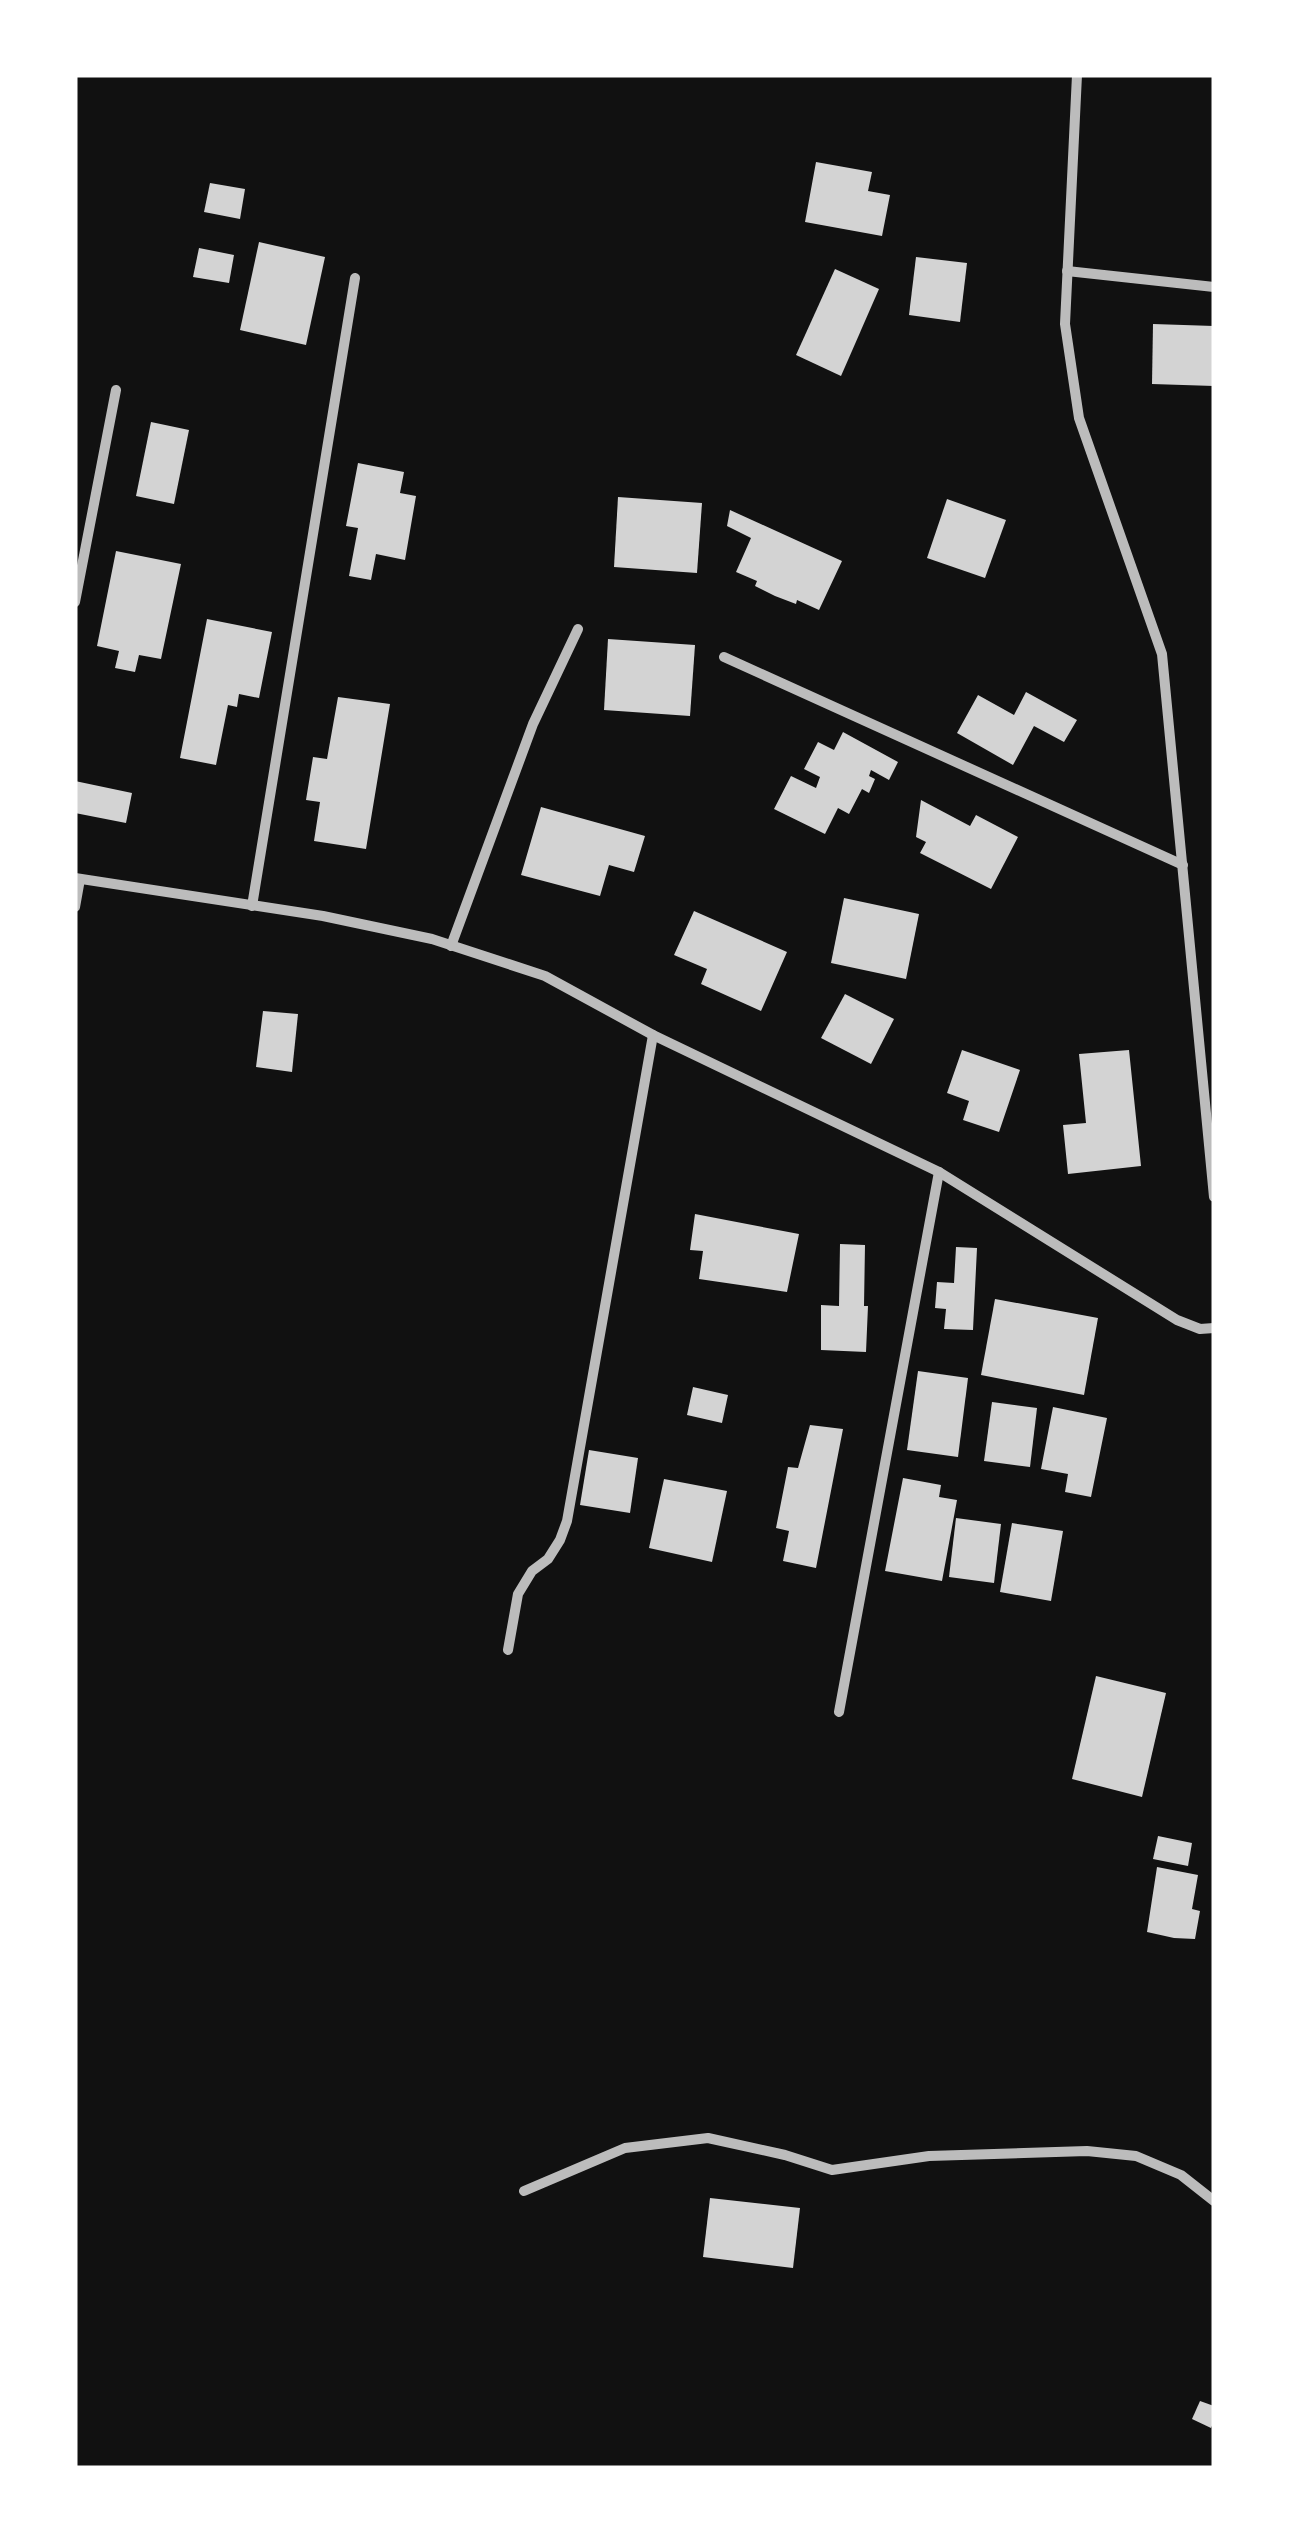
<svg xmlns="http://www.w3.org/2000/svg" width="1289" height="2543" font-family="'Varela Round',sans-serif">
<rect width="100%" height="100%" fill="#111"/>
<g fill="#d3d3d3">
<path d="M816 162 872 172 868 191 890 195 882 236 805 222Z"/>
<path d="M210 183 245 189 240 219 204 212Z"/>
<path d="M259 242 325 257 306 345 240 330Z"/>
<path d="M199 248 234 255 229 283 193 277Z"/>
<path d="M916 257 967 263 960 322 909 315Z"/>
<path d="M835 269 879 289 841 376 796 355Z"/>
<path d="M1153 324 1214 326V386L1152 384Z"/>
<path d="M151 422 189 430 174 504 136 496Z"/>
<path d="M358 463 404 472 400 493 416 496 405 560 376 554 371 580 349 576 358 528 346 526Z"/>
<path d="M618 497 702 503 697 573 614 567Z"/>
<path d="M947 499 1006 520 985 578 927 558Z"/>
<path d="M730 510 842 561 819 610 797 600 796 604 775 596 755 586 757 581 736 572 751 538 727 526Z"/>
<path d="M116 551 181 564 161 659 139 655 135 672 115 668 119 651 97 646Z"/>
<path d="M207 619 272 632 259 698 239 694 237 707 228 705 216 765 180 758Z"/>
<path d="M608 639 695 645 690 716 604 710Z"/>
<path d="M1026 692 1077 720 1064 742 1034 726 1013 765 957 733 978 695 1014 715Z"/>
<path d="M338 697 390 704 366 849 314 841 320 802 306 800 313 757 327 759Z"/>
<path d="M843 732 898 762 889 780 871 770 869 776 875 779 869 793 862 789 849 814 838 808 825 834 774 809 791 776 816 788 820 777 804 769 818 742 834 750Z"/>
<path d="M75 781 132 793 126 823 75 813Z"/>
<path d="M921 800 970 826 976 815 1018 837 991 889 920 853 926 842 916 837Z"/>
<path d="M541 807 645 836 634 872 609 865 600 896 521 875Z"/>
<path d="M844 898 919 914 906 979 831 963Z"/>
<path d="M694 911 787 952 761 1011 701 984 707 969 674 955Z"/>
<path d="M845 994 894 1019 871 1064 821 1038Z"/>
<path d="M263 1011 298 1014 292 1072 256 1067Z"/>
<path d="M962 1050 1020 1070 999 1132 963 1120 969 1101 947 1093Z"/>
<path d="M1129 1050 1141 1166 1068 1174 1063 1125 1086 1123 1079 1054Z"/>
<path d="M695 1214 799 1234 787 1292 699 1279 703 1251 690 1250Z"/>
<path d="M840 1244 865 1245 864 1306H868L866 1352 821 1350V1305L839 1306Z"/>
<path d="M956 1247 977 1248 973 1330 944 1329 946 1309 935 1308 937 1282 954 1283Z"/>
<path d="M995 1299 1098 1318 1084 1395 981 1375Z"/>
<path d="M918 1371 968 1378 958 1457 907 1450Z"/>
<path d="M693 1387 728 1395 722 1423 687 1415Z"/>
<path d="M992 1402 1037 1408 1030 1467 984 1461Z"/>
<path d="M1053 1407 1107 1418 1091 1497 1065 1492 1068 1474 1041 1469Z"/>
<path d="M810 1425 843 1429 816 1568 783 1561 789 1531 776 1528 788 1467 798 1468Z"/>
<path d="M589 1450 638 1458 630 1513 580 1505Z"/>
<path d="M903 1478 941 1485 939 1497 957 1500 942 1581 885 1571Z"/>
<path d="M664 1479 727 1491 712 1562 649 1548Z"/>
<path d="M956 1518 1001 1524 994 1583 949 1577Z"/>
<path d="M1012 1523 1063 1531 1051 1601 1000 1592Z"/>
<path d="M1096 1676 1166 1693 1142 1797 1072 1779Z"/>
<path d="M1158 1836 1192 1843 1188 1866 1153 1859Z"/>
<path d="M1157 1867 1198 1875 1192 1909 1200 1911 1195 1939 1174 1938 1147 1932Z"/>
<path d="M710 2198 800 2208 793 2268 703 2257Z"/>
<path d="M1200 2401 1214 2406V2421L1211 2428 1192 2419Z"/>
</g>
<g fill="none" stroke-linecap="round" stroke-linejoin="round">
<g stroke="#bcbcbc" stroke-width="10">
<path d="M1077 75 1065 324 1079 418 1162 654 1214 1197"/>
<path d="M1067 271 1214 287"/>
<path d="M75 602 116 390"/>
<path d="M724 657 1183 865"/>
<path d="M75 878 323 916 432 939 545 976 653 1035 939 1172 1177 1320 1200 1329 1214 1328"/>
<path d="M252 906 355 278"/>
<path d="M75 907 80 879"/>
<path d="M451 946 533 724 578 629"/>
<path d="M508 1650 518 1594 532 1571 548 1559 560 1540 567 1521 653 1035"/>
<path d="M839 1712 939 1172"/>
<path d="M524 2191 625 2148 708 2138 785 2155 832 2170 929 2156 1087 2151 1136 2156 1181 2175 1214 2201"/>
</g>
</g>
<rect width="1289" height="2543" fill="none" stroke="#ffffff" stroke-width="155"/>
</svg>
